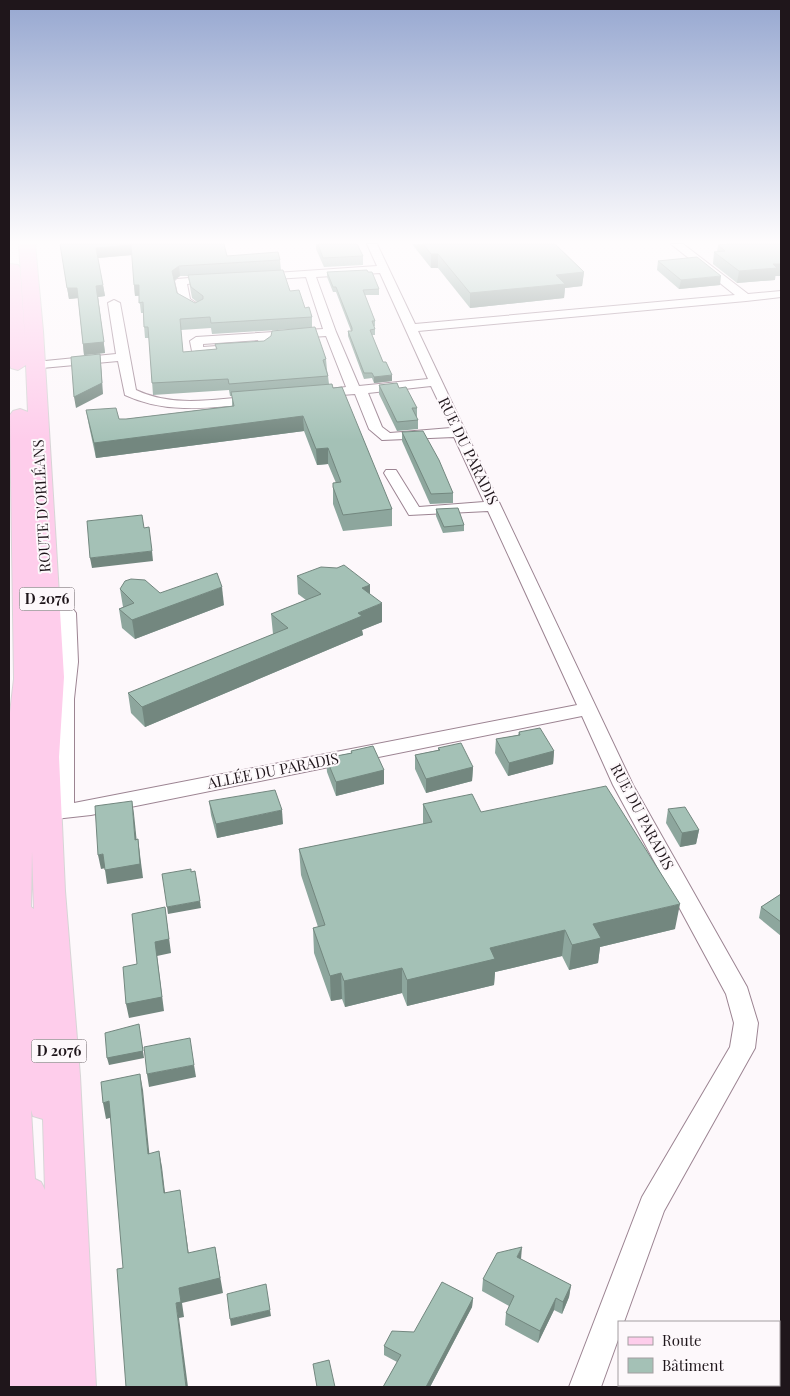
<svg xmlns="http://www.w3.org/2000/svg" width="790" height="1396" font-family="'Playfair Display',serif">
<rect width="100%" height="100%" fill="#fdf8fb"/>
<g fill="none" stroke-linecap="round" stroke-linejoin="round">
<g stroke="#9c8492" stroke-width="2">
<g id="minor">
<path d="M367 244H377L415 324 735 295 671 244H683L748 294 781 291V297L746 301 418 331 633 785 747 987 758 1023 755 1048 664 1211 624 1322H619V1337L601 1387H569L642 1197 730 1047 734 1023 726 994 613 785 582 716 91 815 46 820 39 818 36 813 39 808 54 805 56 699 60 662 58 616 41 608 38 604 41 600H53L73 609 76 613 78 662 74 699V803L577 705 488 511 409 515 384 473 386 470H396L419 507 484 502 454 437 382 440 369 429 355 394 315 397 313 394 315 391 346 387 326 336 270 340 271 346 265 350 198 355 192 351 190 341 196 337 323 329 306 277 261 280 255 277 261 274 377 266ZM380 273 428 379 359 386 336 332 316 277ZM258 340 259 343 203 347V344ZM431 386 451 428 390 433 382 427 368 393Z"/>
<path d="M213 276 217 277V281L187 284 190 299 201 306V310H193L180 303 175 281 177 279Z"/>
<path d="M114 300 120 303 136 390C174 408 216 399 257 396L264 400 257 404C212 407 168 415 125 395L118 361 31 369 29 366 31 363 35 362 116 354 108 303Z"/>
</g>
</g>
<g stroke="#d7d5d6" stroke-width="2">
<path id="primary" d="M19 244H35L43 331 64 677 59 757 65 891 80 1076 96 1387H9V721L14 679 10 415 13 411 20 409 28 412 26 365 18 370 11 368 9 364V264L18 265 20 268 25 339ZM32 851 34 909 31 907ZM31 1110 33 1116 43 1119 45 1190 41 1182 35 1179Z"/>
</g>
<use href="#minor" fill="#fff" fill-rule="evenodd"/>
<use href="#primary" fill="#fecdeb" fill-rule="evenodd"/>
</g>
<g fill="#8da69d" fill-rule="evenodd">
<path d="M60 244 280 260 281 270 290 291 305 308 312 317V328L326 359 327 370 328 376 329 384 333 388 392 509V526L343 531 333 504V483H336L328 464 317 465 304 431 96 458 89 426 86 410 119 419H126L232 406V396H230L229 390 153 395 149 338H145L143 313H141L139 296H135L132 255 98 258 105 296 98 297 105 353 84 355 78 298 69 299ZM180 276H188L192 298 197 302 195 303 177 293 174 281ZM211 328 212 334 293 329 264 341 215 344 216 349 183 352 181 330Z"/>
<path d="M316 244H357L363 256V265L324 267 316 249Z"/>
<path d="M412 244H555L584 272 582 286 565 288 564 298 470 308 438 268H431Z"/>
<path d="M721 244H781L775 280 737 283 713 264 714 252H717L718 245H721Z"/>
<path d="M658 261 720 285 679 289 657 270Z"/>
<path d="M327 272 379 289V295H365L375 321V326H374L375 329V335H372L383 362 392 381 374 383 372 378 364 379 348 336V331H351L336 292H333L327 277Z"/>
<path d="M379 385 399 388 417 408V417H416L418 420V429L397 431 379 394Z"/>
<path d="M402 432 453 493V503L430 504 402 441Z"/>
<path d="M436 509 464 525V531L443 533 436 516Z"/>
<path d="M297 576 370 585V595L382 622 362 630 363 635 145 727 131 713 128 693 274 634H273L271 614 306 600 298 594Z"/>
<path d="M120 589 160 593 224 605 135 639 122 628 119 609 123 607Z"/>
<path d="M519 732 554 751 553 764 508 776 495 753 496 739 518 735Z"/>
<path d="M438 748 473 767 472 781 426 793 415 769V755L438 750Z"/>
<path d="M351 751 384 770V784L336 796 327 772 326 758 351 753Z"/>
<path d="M209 801 283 824 217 838 211 815Z"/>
<path d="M423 804 481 812 675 929 600 947 598 963 569 970 562 956 495 972 494 985 407 1006 402 993 345 1007 342 999 331 1001 314 953 313 928 318 927 301 875 299 849 423 824Z"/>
<path d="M668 809 699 830 696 844 680 847 666 823Z"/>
<path d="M781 894V936L759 918 761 907Z"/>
<path d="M520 1259 571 1285 569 1297 562 1314 554 1310 538 1343 505 1325 506 1313 509 1306 482 1291 483 1279Z"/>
<path d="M473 1298 472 1307 430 1387H383L397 1362 384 1355V1346L414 1332Z"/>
</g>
<g fill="#73877f">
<path d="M131 245 132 255 98 258 96 248Z"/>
<rect x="431" y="254" width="7" height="14"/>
<path d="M773 264H781V276H775V280L737 283 739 271Z"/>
<path d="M179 266 180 276 173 281 172 271Z"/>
<path d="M584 272 582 286 565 288 564 298 470 308V293L556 275Z"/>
<path d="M721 276 720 285 679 289 681 280Z"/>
<path d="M103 285 105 296 98 297 105 353 84 355 83 344 96 286Z"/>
<path d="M134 285H139L140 295 135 296Z"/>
<path d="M67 288H77L79 298 69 299Z"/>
<path d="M100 354 101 365 103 394 76 408 74 397Z"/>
<path d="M392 375V381L374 383V377Z"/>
<path d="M303 416 304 431 96 458 94 443Z"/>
<path d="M328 448V464L317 465 316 449Z"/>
<path d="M152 551 153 561 92 568 90 558Z"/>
<path d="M370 585V604L362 588Z"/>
<path d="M222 587 224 605 135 639 132 620Z"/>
<path d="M382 603V622L362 630 363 635 145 727 142 707Z"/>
<path d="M554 751 553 764 508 776 509 763Z"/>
<path d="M473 767 472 781 426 793V779Z"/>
<path d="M384 770V784L336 796V782Z"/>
<path d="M132 801 134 814 138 853 135 840Z"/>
<path d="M282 810 283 824 217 838 216 824Z"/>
<path d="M699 830 696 844 680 847 682 833Z"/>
<path d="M138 839 143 878 107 884 105 870Z"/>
<path d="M103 854 106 868 101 869 98 855Z"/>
<path d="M200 901 201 908 168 914 167 907Z"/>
<path d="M680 904 675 929 600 947 598 963 569 970 572 945 593 924Z"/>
<path d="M165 907 171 953 157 956 164 1011 129 1018 126 1004 155 942Z"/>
<path d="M565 930 562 956 495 972 494 985 407 1006V980L490 948Z"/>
<path d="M402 968V993L345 1007 344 981Z"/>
<path d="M341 973 342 999 331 1001 330 976Z"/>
<path d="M140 1031 144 1058 109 1065 107 1058Z"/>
<path d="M194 1065 196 1077 149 1087 147 1074Z"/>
<path d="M140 1074 143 1090 151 1170 148 1154Z"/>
<path d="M109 1101 113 1117 106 1119 103 1103Z"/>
<path d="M159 1151 162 1167 167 1209 164 1193Z"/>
<path d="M180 1190 182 1206 191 1269 188 1253Z"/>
<path d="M215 1247 223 1293 182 1303 184 1317 179 1318 188 1387H186L176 1303 179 1288Z"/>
<path d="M522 1247 521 1259 515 1269 517 1257Z"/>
<path d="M571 1285 569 1297 562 1314 563 1302Z"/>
<path d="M473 1298 472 1307 430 1387H426Z"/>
<path d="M556 1298 554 1310 538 1343 540 1331Z"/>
<path d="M270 1310 271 1316 231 1326 230 1319Z"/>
</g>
<g fill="#a4c1b6" stroke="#73877f">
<path d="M60 244H224L227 256 278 252 280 260 179 266 172 271 177 293 195 303 203 299V296L191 287 188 275 283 270 290 291 299 290 305 308 309 307 312 317 211 323 210 317 180 319 183 352 217 349 215 344 264 341 271 336 272 331 315 327 326 359 323 360 328 376 229 384 228 379 152 383 148 327H144L143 302 139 303V285H134L131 245 96 248 103 285 96 286 104 342 83 344 77 288H67Z"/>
<path d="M318 244H357L363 256 323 258Z"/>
<path d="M423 244H555L584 272 556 275 565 284 470 293 438 254H431Z"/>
<path d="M727 244H781V264H773L777 268 739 271 714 252 725 251 718 245Z"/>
<path d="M697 257 721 276 681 280 658 261Z"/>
<path d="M367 270 368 272H372L379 289 363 290 375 321H372L375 329 370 330 383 362H386L392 375 374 377 372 373H364L348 331H352V328L336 287H333L327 272Z"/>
<path d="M100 354 102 383 74 397 71 357Z"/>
<path d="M397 383 399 388 406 387 417 408H412L418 420 397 422 379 385Z"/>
<path d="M332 384 333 388 342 387 392 509 343 515 333 487V483L341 482 328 448 316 449 303 416 94 443 86 410 116 408 119 419H126L234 406 231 392Z"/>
<path d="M423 431 439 460 453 493 431 494 402 432Z"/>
<path d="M458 508 464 525 444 527 436 509Z"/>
<path d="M142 515 144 528 149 527 152 551 90 558 87 521Z"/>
<path d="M344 565 370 585 362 588 382 603 358 613 362 616 142 707 128 693 288 628 271 614 321 594 297 576 321 567 337 568Z"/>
<path d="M217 573 222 587 132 620 119 609 134 603 120 589 125 581 131 579 145 580 160 593Z"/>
<path d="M540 728 554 751 509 763 496 739 520 735 519 732Z"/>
<path d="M461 743 473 767 426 779 415 755 440 750 438 748Z"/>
<path d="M373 746 384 770 336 782 326 758 352 753 351 751Z"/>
<path d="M606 786 680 904 593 924 601 938 572 945 565 930 490 948 495 959 407 980 402 968 344 981 341 973 330 976 313 928 325 925 299 849 432 822 423 804 472 794 481 812Z"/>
<path d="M275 790 282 810 216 824 209 801Z"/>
<path d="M132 801 135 840 138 839 140 864 105 870 103 854 98 855 95 806Z"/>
<path d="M685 807 699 830 682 833 668 809Z"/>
<path d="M191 869V872L195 871 200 901 167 907 162 874Z"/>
<path d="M781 894V922L761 907Z"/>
<path d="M165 907 169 939 155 942 162 997 126 1004 123 967 137 964 132 914Z"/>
<path d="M139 1024 143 1051 107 1058 105 1033Z"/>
<path d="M190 1038 194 1065 147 1074 144 1047Z"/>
<path d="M140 1074 148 1154 159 1151 164 1193 180 1190 188 1253 215 1247 220 1278 179 1288 181 1302 176 1303 186 1387H126L117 1269 123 1268 109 1101 103 1103 101 1082Z"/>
<path d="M522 1247 517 1257 571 1285 563 1302 556 1298 540 1331 506 1313 514 1296 483 1279 497 1253Z"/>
<path d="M442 1282 473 1298 426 1387H383L401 1355 384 1346 392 1331 414 1332Z"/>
<path d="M266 1284 270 1310 230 1319 227 1294Z"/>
<path d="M329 1360 335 1387H317L313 1364Z"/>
</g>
<linearGradient id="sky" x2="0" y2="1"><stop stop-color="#96a7d0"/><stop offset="0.55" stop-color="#fefcfd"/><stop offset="1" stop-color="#fefcfd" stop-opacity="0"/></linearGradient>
<rect width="790" height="440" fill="url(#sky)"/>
<g text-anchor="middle" stroke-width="4" stroke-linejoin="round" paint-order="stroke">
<g fill="#fdf8fb" stroke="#625a5e" stroke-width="1">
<rect x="19.5" y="587.5" width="55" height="23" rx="4"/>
<rect x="31.5" y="1039.5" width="55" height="23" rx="4"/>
</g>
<g font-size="14" font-weight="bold" fill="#1f161b">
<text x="47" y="604">D 2076</text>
<text x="59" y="1056">D 2076</text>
</g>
<g font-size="15" fill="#1f161b" stroke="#fdf8fb">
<text transform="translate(468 451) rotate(64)" y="5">RUE DU PARADIS</text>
<text transform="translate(42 506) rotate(-93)" y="5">ROUTE D'ORLÉANS</text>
<text transform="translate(273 771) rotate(-11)" y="5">ALLÉE DU PARADIS</text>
<text transform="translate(642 817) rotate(62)" y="5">RUE DU PARADIS</text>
</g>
</g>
<rect width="790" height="1396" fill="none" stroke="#1f161b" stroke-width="20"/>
<rect x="618" y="1321" width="162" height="65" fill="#fdf8fb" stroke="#a49ea1"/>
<rect x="628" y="1337" width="25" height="8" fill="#fecdeb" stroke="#a49ea1"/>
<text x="662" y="1346" font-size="15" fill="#1f161b">Route</text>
<rect x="628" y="1358" width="25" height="15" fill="#a4c1b6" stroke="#a49ea1"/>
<text x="662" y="1371" font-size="15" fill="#1f161b">Bâtiment</text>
</svg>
